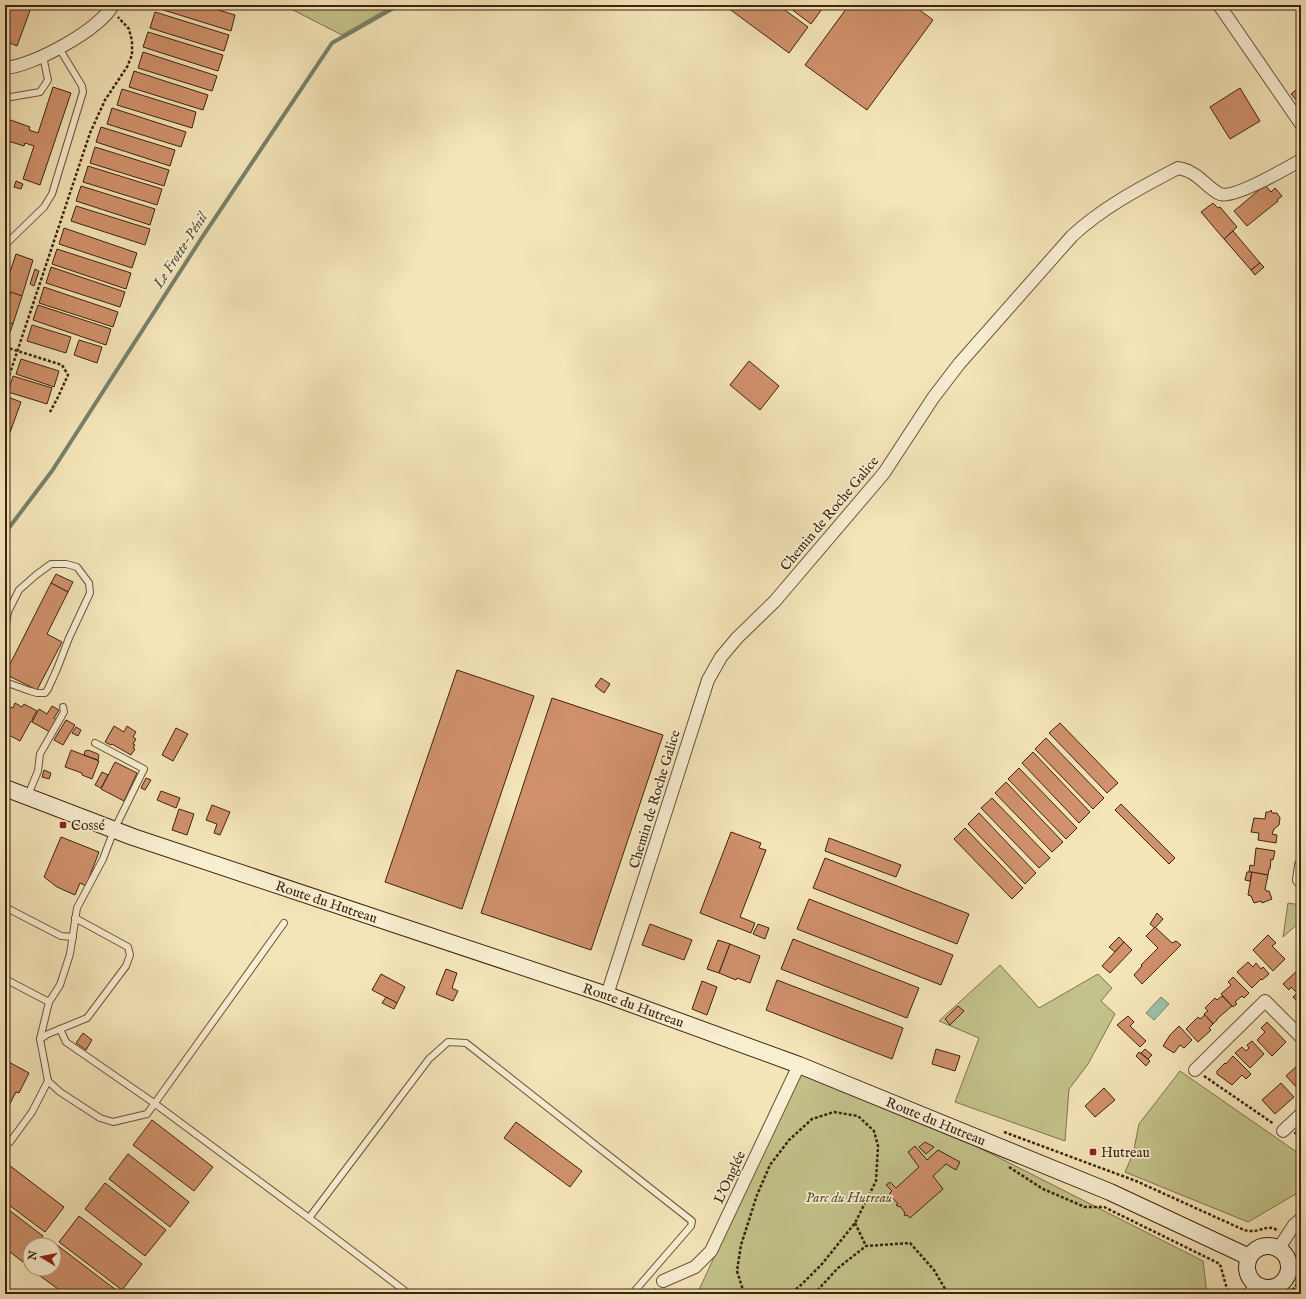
<svg xmlns="http://www.w3.org/2000/svg" width="1306" height="1299" font-family="'IM FELL English',serif">
<rect width="100%" height="100%" fill="#f4e5b9"/>
<filter id="stains"><feTurbulence type="fractalNoise" baseFrequency=".005" numOctaves="4"/><feColorMatrix values="0 0 0 0 .2 0 0 0 0 .09 0 0 0 0 .02 0 0 0 .5 -.17"/></filter>
<radialGradient id="worn" r=".72"><stop offset=".6" stop-color="#630" stop-opacity="0"/><stop offset="1" stop-color="#630" stop-opacity=".3"/></radialGradient>
<g fill="#c3c28a" stroke="#80734d">
<path d="M283 5H394L342 35Z"/>
<path d="M1288 903 1301 905V921L1283 937Z"/>
<path d="M1000 965 1039 1008 1098 974 1112 988 1101 1001 1115 1014 1088 1064 1069 1089 1065 1141 955 1102 979 1038 939 1021Z"/>
<path d="M1180 1071 1301 1155V1191L1248 1222 1125 1172 1133 1154 1139 1124Z"/>
<path d="M800 1074 970 1143 1203 1261 1207 1294H697Z"/>
</g>
<path fill="#9dc0a9" stroke="#77826c" d="M1161 997 1169 1004 1154 1020 1146 1013Z"/>
<g fill="none" stroke-linecap="round" stroke-linejoin="round">
<path stroke="#77826c" stroke-width="4" d="M5 533 52 471 201 239 332 43 399 5"/>
</g>
<g fill="#d0916c" stroke="#3d2410">
<path d="M5 5H32L17 46 5 41Z"/>
<path d="M157 5H202L235 15 231 31 157 8Z"/>
<path d="M724 5H778L808 27 789 53Z"/>
<path d="M786 5H825L811 24Z"/>
<path d="M849 5H913L933 20 867 110 805 65Z"/>
<path d="M155 12 229 35 224 51 150 28Z"/>
<path d="M148 32 223 55 218 71 143 47Z"/>
<path d="M143 52 217 76 212 91 138 68Z"/>
<path d="M134 71 208 95 203 110 129 87Z"/>
<path d="M1301 86V102L1299 103 1291 94Z"/>
<path d="M53 87 71 93 40 185 23 179 34 146 25 143 24 146 5 140V118L30 127 29 130 38 133Z"/>
<path d="M1240 88 1260 121 1230 139 1210 107Z"/>
<path d="M122 89 196 112 192 128 117 105Z"/>
<path d="M112 108 186 132 181 147 107 124Z"/>
<path d="M101 127 175 150 170 166 96 142Z"/>
<path d="M95 147 169 170 164 186 90 163Z"/>
<path d="M88 166 162 189 157 205 83 182Z"/>
<path d="M16 181 23 184 21 189 14 187Z"/>
<path d="M1265 185 1271 192 1275 188 1282 196 1277 200 1278 201 1247 226 1234 211Z"/>
<path d="M81 186 155 209 150 225 76 201Z"/>
<path d="M1213 203 1218 208 1220 207 1237 227 1224 239 1201 212Z"/>
<path d="M76 206 150 229 145 245 71 221Z"/>
<path d="M64 228 137 253 132 268 59 244Z"/>
<path d="M1233 231 1260 263 1251 270 1224 239Z"/>
<path d="M57 249 131 273 126 289 52 264Z"/>
<path d="M16 254 33 260 22 296 5 291V287Z"/>
<path d="M1260 263 1264 267 1255 275 1251 270Z"/>
<path d="M51 267 125 292 120 307 46 283Z"/>
<path d="M35 269 39 271 34 286 30 284Z"/>
<path d="M44 287 118 312 113 327 39 303Z"/>
<path d="M11 292 22 296 13 324 5 322V311Z"/>
<path d="M38 305 111 329 106 345 33 320Z"/>
<path d="M5 322 13 324 9 335 5 334Z"/>
<path d="M32 325 71 337 66 353 27 341Z"/>
<path d="M79 340 102 347 97 363 74 355Z"/>
<path d="M5 355 10 356 5 371Z"/>
<path d="M21 359 59 371 54 387 16 374Z"/>
<path d="M749 361 779 386 760 410 730 385Z"/>
<path d="M13 376 52 388 47 404 8 392Z"/>
<path d="M8 397 21 402 8 438 5 437V407Z"/>
<path d="M56 574 73 582 68 592 51 583Z"/>
<path d="M51 583 68 592 47 634 62 642 37 690 5 674Z"/>
<path d="M457 670 534 696 462 909 385 882Z"/>
<path d="M601 678 610 684 604 693 595 686Z"/>
<path d="M552 698 663 735 591 950 481 913Z"/>
<path d="M15 703 22 707 24 704 37 711 32 719H34L32 722 31 721 20 741 5 733V714H6L10 707 13 708Z"/>
<path d="M52 706 59 710 54 718 57 720 50 732 32 722 39 709 47 714Z"/>
<path d="M66 720 75 725 63 745 54 740Z"/>
<path d="M1060 723 1118 783 1107 793 1049 733Z"/>
<path d="M114 726 124 732 127 726 136 732 133 737 136 739 133 744 135 745 133 748 135 749 131 755 112 744 111 745 105 742Z"/>
<path d="M76 727 81 730 78 736 72 733Z"/>
<path d="M176 728 188 734 173 761 162 755Z"/>
<path d="M1046 738 1104 798 1093 809 1035 749Z"/>
<path d="M71 750 99 761 92 779 82 775V773L65 767Z"/>
<path d="M88 750 98 754 99 756 98 760 84 755 85 751Z"/>
<path d="M1033 752 1090 812 1079 823 1022 763Z"/>
<path d="M115 762 137 773 124 801 101 789Z"/>
<path d="M1019 768 1077 828 1066 839 1008 779Z"/>
<path d="M44 770 51 773 49 779 42 777Z"/>
<path d="M102 772 108 775 101 788 95 785Z"/>
<path d="M146 778 151 780 145 790 141 788Z"/>
<path d="M1006 782 1063 842 1052 852 995 793Z"/>
<path d="M161 791 180 798 176 808 157 800Z"/>
<path d="M992 798 1050 858 1039 868 981 808Z"/>
<path d="M1121 804 1175 858 1169 864 1115 810Z"/>
<path d="M212 805 230 812 220 835 214 833 217 824 206 820Z"/>
<path d="M179 809 194 814 187 835 172 830Z"/>
<path d="M1271 810 1272 813H1277L1280 818 1279 825 1274 829 1272 834 1277 835 1276 843 1258 840 1259 833 1251 832 1254 818 1265 819 1266 812H1269Z"/>
<path d="M979 813 1036 873 1025 884 968 824Z"/>
<path d="M965 828 1023 888 1012 899 954 839Z"/>
<path d="M731 832 761 843 759 848 766 850 740 917 755 923 751 933 700 913Z"/>
<path d="M61 837 99 852 86 886 80 883 75 895 57 887 44 877Z"/>
<path d="M829 838 901 865 896 877 825 851Z"/>
<path d="M1256 848 1275 851 1273 860 1271 859 1270 869H1269L1268 875 1249 872 1250 865 1254 866Z"/>
<path d="M825 858 969 914 957 944 813 888Z"/>
<path d="M1247 872H1252L1250 881 1245 880Z"/>
<path d="M1252 872 1268 875 1265 889 1266 891H1269L1272 899 1262 903 1261 901 1254 903 1251 896 1248 895Z"/>
<path d="M809 899 953 955 941 985 797 929Z"/>
<path d="M1157 913 1163 919 1155 928 1150 924Z"/>
<path d="M650 924 692 940 684 960 642 945Z"/>
<path d="M758 924 769 928 765 939 753 934Z"/>
<path d="M1155 927 1172 943 1176 941 1181 945 1142 984 1134 975 1142 966 1141 965 1158 948 1146 936Z"/>
<path d="M1268 935 1276 943 1272 946 1285 959 1273 971 1253 950Z"/>
<path d="M1119 937 1124 942 1115 952 1109 947Z"/>
<path d="M793 939 919 988 907 1018 781 969Z"/>
<path d="M718 940 730 944 719 973 707 969Z"/>
<path d="M1124 942 1132 950 1110 973 1102 966Z"/>
<path d="M730 944 760 956 750 983 737 978 736 980 719 973Z"/>
<path d="M1248 962 1253 967 1256 963 1261 969 1263 967 1269 974 1262 980 1261 979 1252 988 1237 972Z"/>
<path d="M1300 968 1301 970V1005L1293 997 1297 993 1291 987 1289 990 1283 984Z"/>
<path d="M446 969 457 973 452 988 458 991 453 1001 436 994Z"/>
<path d="M381 974 405 987 397 1003 372 990Z"/>
<path d="M1233 977 1249 993 1244 998 1242 996 1235 1002 1237 1004 1233 1007 1221 994 1231 985 1228 982Z"/>
<path d="M777 980 903 1028 892 1059 766 1010Z"/>
<path d="M702 981 717 987 707 1015 692 1009Z"/>
<path d="M1222 996 1232 1006 1217 1019V1020L1213 1024 1204 1014 1208 1011 1205 1008 1215 998 1217 1000Z"/>
<path d="M386 997 397 1003 394 1009 382 1003Z"/>
<path d="M958 1006 964 1011 950 1025 945 1019Z"/>
<path d="M1205 1015 1213 1024 1209 1028 1211 1030 1198 1042 1186 1029 1198 1017 1200 1019Z"/>
<path d="M1128 1016 1134 1022 1130 1026 1146 1041 1140 1047 1117 1025Z"/>
<path d="M1267 1022 1286 1042 1272 1056 1257 1040 1265 1032 1261 1028Z"/>
<path d="M1179 1026 1192 1040 1184 1048 1180 1045 1174 1053 1163 1046 1170 1035Z"/>
<path d="M83 1033 92 1040 86 1050 76 1043Z"/>
<path d="M1252 1041 1264 1054 1250 1068 1235 1053 1242 1047 1246 1051 1249 1048 1247 1045Z"/>
<path d="M936 1049 960 1056 955 1071 932 1064Z"/>
<path d="M1145 1049 1152 1055 1148 1059 1141 1053Z"/>
<path d="M1139 1052 1150 1061 1146 1066 1136 1056Z"/>
<path d="M1233 1056 1251 1074 1246 1079 1242 1075 1232 1085 1217 1074V1071L1225 1063 1226 1064Z"/>
<path d="M5 1060 29 1073 19 1093 16 1092 5 1113Z"/>
<path d="M1301 1062V1086L1298 1089 1286 1076Z"/>
<path d="M1281 1083 1294 1097 1275 1114 1262 1100Z"/>
<path d="M1104 1088 1115 1100 1095 1117 1085 1106Z"/>
<path d="M152 1120 213 1167 194 1191 133 1145Z"/>
<path d="M516 1122 582 1171 570 1187 504 1138Z"/>
<path d="M1301 1126V1140L1294 1133Z"/>
<path d="M925 1142 934 1147 926 1154 919 1147Z"/>
<path d="M915 1146 927 1160 938 1150 960 1162 956 1170 946 1164 933 1176 943 1189 910 1218 907 1215 905 1216 904 1214 905 1213 900 1206 899 1207 896 1205 898 1204 889 1194 892 1191 886 1185 890 1182 896 1188 919 1167 908 1152Z"/>
<path d="M128 1154 189 1202 170 1227 109 1179Z"/>
<path d="M5 1162 64 1207 45 1232 5 1202Z"/>
<path d="M105 1183 166 1230 145 1256 85 1209Z"/>
<path d="M5 1207 43 1236 36 1245H30V1253L23 1262 5 1248Z"/>
<path d="M79 1216 142 1264 122 1290 59 1242Z"/>
<path d="M57 1245 120 1293 119 1294H65L36 1273 39 1269H54V1249Z"/>
</g>
<g fill="none" stroke-linecap="round" stroke-linejoin="round">
<g stroke="#6b543a" stroke-width="8">
<g id="lane">
<path d="M5 98 40 92 48 80 43 56"/>
<path d="M5 245 44 207 52 194 83 92 82 86 59 48"/>
<path d="M5 630 8 612 19 590 36 575 51 564H66L77 567 89 583 90 593 69 638 57 669 48 689 45 693H37L30 691 5 682"/>
<path d="M28 795 38 771 40 754 64 712 63 707"/>
<path d="M5 907 61 936 73 937"/>
<path d="M5 979 49 1002 60 985 70 954 77 908 103 859 114 830 144 769 95 743"/>
<path d="M49 1002 40 1039 48 1081 60 1092 100 1118 113 1122 147 1114 284 923"/>
<path d="M60 1029 66 1042 154 1103 309 1218 409 1294"/>
<path d="M40 1039 48 1034 87 1018 126 966 130 955 128 947 75 918"/>
<path d="M5 1145 10 1142 32 1112 48 1081"/>
<path d="M309 1218 429 1059 448 1042 466 1043 692 1221 691 1226 632 1294"/>
</g>
</g>
<g stroke="#6b543a" stroke-width="14">
<g id="street">
<path d="M1219 5 1301 124"/>
<path d="M5 68C33 66 99 30 113 5"/>
<path d="M1301 865 1299 880H1301"/>
<path d="M607 995 708 680 721 657 737 638 775 601 884 473 933 398 959 364 1072 236C1103 207 1142 187 1178 168 1182 169 1187 170 1190 172 1200 176 1209 189 1220 194 1234 199 1287 168 1301 160"/>
<path d="M1195 1070 1265 1001 1301 1037"/>
<path d="M1283 1131 1301 1114"/>
<path d="M1279 1248 1294 1225 1301 1219"/>
<path d="M663 1281 695 1267 711 1251 799 1065"/>
<path d="M1249 1294 1257 1285"/>
</g>
</g>
<g stroke="#3d2410" stroke-width="18">
<g id="secondary">
<path id="s1" d="M5 788 133 837 607 995 799 1065 1110 1192 1249 1257"/>
<circle cx="1268" cy="1267" r="21"/>
</g>
</g>
<g stroke="#3d2410" stroke-width="2.5" stroke-dasharray="3 2" stroke-linecap="butt">
<path d="M5 347 62 365 68 375 58 397 50 412"/>
<path d="M5 375 9 376 90 133 105 100 127 67 132 55V41L129 29 118 17"/>
<path d="M1204 1076 1274 1124"/>
<path d="M1004 1132 1136 1181 1244 1230C1247 1231 1251 1231 1254 1231 1263 1230 1270 1224 1278 1231"/>
<path d="M1009 1167 1043 1189 1085 1207H1104L1220 1264 1227 1289 1228 1294"/>
<path d="M855 1223 866 1246"/>
<path d="M1291 1252 1301 1261"/>
<path d="M652 1294 656 1289"/>
<path d="M750 1294 743 1290 737 1271 741 1245 757 1195 770 1165 789 1140 812 1119 834 1112 858 1116 874 1131 878 1146 876 1181 855 1223 822 1264 799 1287 789 1294"/>
<path d="M814 1294 838 1268 866 1246 910 1243 934 1270 948 1294"/>
<path d="M1289 1294 1300 1281 1301 1261"/>
</g>
<use href="#lane" stroke="#f8eed2" stroke-width="6"/>
<use href="#street" stroke="#f8eed2" stroke-width="12"/>
<use href="#secondary" stroke="#f8eed2" stroke-width="16"/>
</g>
<g fill="#8f2418" stroke="#f8eed2" stroke-width="1.5">
<rect x="59" y="821" width="8" height="8" rx="2"/>
<rect x="1089" y="1148" width="8" height="8" rx="2"/>
</g>
<g text-anchor="middle" stroke-width="3.5" stroke-linejoin="round" paint-order="stroke">
<g font-size="14" fill="#3d2410" stroke="#f8eed2">
<text transform="translate(829 513) rotate(-50)" y="5">Chemin de Roche Galice</text>
<text transform="translate(654 799) rotate(-73)" y="5">Chemin de Roche Galice</text>
<text dy="5" stroke="none"><textPath href="#s1" startOffset="341">Route du Hutreau</textPath></text>
<text dy="5" stroke="none"><textPath href="#s1" startOffset="665">Route du Hutreau</textPath></text>
<text dy="5" stroke="none"><textPath href="#s1" startOffset="989">Route du Hutreau</textPath></text>
<text transform="translate(729 1177) rotate(-65)" y="5">L'Onglée</text>
</g>
<g font-size="14" fill="#3d2410" stroke="#f8eed2" text-anchor="start">
<text x="71" y="830">Cossé</text>
<text x="1101" y="1157">Hutreau</text>
</g>
<g font-size="14" font-style="italic" fill="#5e4c2e" stroke="#f8eed2">
<text x="849" y="1202">Parc du Hutreau</text>
</g>
<g font-size="15" font-style="italic" fill="#5a533e" stroke="#f8eed2">
<text transform="translate(180 250) rotate(-57)" y="5">Le Frotte-Pénil</text>
</g>
</g>
<rect width="1306" height="1299" fill="none" stroke="#f4e5b9" stroke-width="20"/>
<rect x="6" y="6" width="1294" height="1287" fill="none" stroke="#3d2410" stroke-width="2"/>
<rect x="10" y="10" width="1286" height="1279" fill="none" stroke="#3d2410"/>
<g transform="translate(42 1257) rotate(280)"><circle r="19" fill="#f8eed2" stroke="#ad9d84"/>
<path d="M0-3L7 15L0 10L-7 15Z" fill="#8f2418"/>
<text y="-6" font-size="11" font-weight="bold" text-anchor="middle" fill="#3d2410">N</text>
</g>
<rect width="100%" height="100%" filter="url(#stains)"/>
<rect width="100%" height="100%" fill="url(#worn)"/>
</svg>
